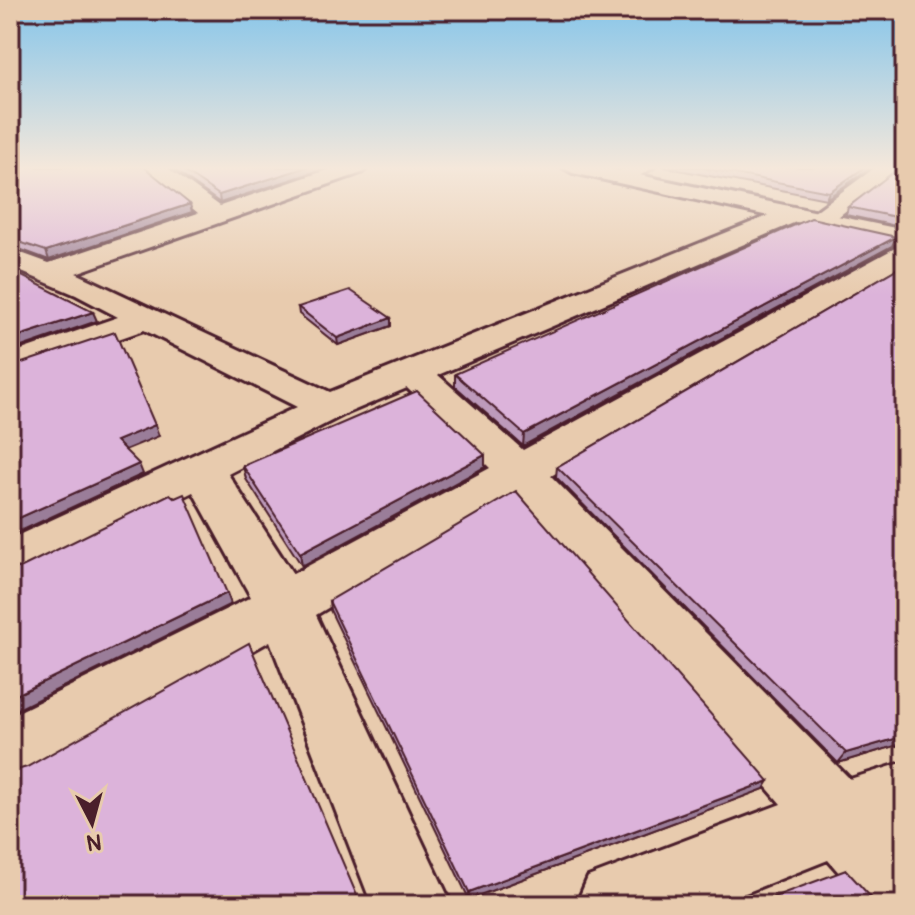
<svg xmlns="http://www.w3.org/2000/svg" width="915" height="915" font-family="Pangolin,sans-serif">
<rect width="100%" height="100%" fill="#e8cbae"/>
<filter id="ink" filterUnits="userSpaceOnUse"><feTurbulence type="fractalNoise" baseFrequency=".0125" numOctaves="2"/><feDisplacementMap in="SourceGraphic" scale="16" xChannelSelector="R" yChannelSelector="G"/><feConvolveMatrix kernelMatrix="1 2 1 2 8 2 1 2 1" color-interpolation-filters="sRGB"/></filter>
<g filter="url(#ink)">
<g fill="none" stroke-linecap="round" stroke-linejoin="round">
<g stroke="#4a1f2b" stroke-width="6">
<g id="street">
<path d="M143 167H166L220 206 336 167H366L364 172 76 273 330 392 785 209H803L806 214 803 219 438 375 523 450 895 248 905 246V266L551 476 850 779 905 762V905H867L828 860 715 905H576L588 877 781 804 516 496 316 615 452 905H372L270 641 34 774 10 784V716L251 597 193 492 28 575 10 581V539L297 407 144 330 10 377V354L118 317 76 295 10 267V249L49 263 198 213ZM407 388 490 468 293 574 228 474 343 415Z"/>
<path d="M626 167H654L629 182H613L610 177Z"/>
<path d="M876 167H900L828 225H810L806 220 810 215Z"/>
</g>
</g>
<g stroke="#4a1f2b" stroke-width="6">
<path id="secondary" d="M562 167H601L905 230V246L573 173Z"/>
</g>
<use href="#street" fill="#e8cbae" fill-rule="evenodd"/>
<use href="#secondary" fill="#e8cbae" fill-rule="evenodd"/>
</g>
<g fill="#bd9abb" stroke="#4a1f2b" stroke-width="2">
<path d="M10 167 192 212 49 260 11 246 10 247Z"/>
<path d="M170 167H329L220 203Z"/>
<path d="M664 167H872L826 199Z"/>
<path d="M905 167V228L846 215 848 207Z"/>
<path d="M892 246 523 446 455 386V374Z"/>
<path d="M905 264V743L838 763 556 477 557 467Z"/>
<path d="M298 307 391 318V326L338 345 299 314Z"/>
<path d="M243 466 485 467 302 566 246 479Z"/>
<path d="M329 601 764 789 469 899 330 610Z"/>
</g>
<g fill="#9a7d99" stroke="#4a1f2b" stroke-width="2">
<path d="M307 167H329L220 203 219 195Z"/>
<path d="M865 167H872L826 199 829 192Z"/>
<path d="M190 204 192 212 49 260 46 251Z"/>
<path d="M896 237 892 246 523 446 524 434Z"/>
<path d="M17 266 21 275 11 278 10 268Z"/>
<path d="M93 312 97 321 10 351V339Z"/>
<path d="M391 318V326L338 345 337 338Z"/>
<path d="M155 425 159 436 120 452 116 441Z"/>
<path d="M485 455V467L302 566 300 553Z"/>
<path d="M139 464 143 474 10 536V522Z"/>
<path d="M227 593 231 604 10 713V698Z"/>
<path d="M905 736V743L838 763 846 753Z"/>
<path d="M769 781 764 789 469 899V892Z"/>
</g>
<g fill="#dcb3da" stroke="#4a1f2b" stroke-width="2">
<path d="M10 167H144L190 204 46 251 10 239Z"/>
<path d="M178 167H307L219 195Z"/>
<path d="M698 167H865L829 192Z"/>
<path d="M900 167H905V219L848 207Z"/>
<path d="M811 218 896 237 524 434 455 374Z"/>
<path d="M10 262 17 266 10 268Z"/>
<path d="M905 264V736L846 753 557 467Z"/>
<path d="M10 270 93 312 10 339Z"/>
<path d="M350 290 391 318 337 338 298 307Z"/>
<path d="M115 332 155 425 116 441 139 464 10 522V367Z"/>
<path d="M417 391 485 455 300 553 243 466Z"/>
<path d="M516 491 769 781 469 892 329 601Z"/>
<path d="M170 494 175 498 184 494 227 593 10 698V570L22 567Z"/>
<path d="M249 643 361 905H10V772L27 767Z"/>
<path d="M846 870 878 905H752Z"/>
</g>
</g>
<linearGradient id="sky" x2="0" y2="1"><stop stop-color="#85c5ea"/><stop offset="0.57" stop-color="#f5e8db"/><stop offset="1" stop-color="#f5e8db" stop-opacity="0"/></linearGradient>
<rect width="915" height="295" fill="url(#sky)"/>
<rect width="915" height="915" fill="none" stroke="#e8cbae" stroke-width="40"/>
<rect x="20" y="20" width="875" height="875" fill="none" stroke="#4a1f2b" stroke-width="3" filter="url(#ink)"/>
<g transform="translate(92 823) rotate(174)" stroke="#e8cbae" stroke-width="6" paint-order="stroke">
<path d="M0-6L14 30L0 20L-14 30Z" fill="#4a1f2b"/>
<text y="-12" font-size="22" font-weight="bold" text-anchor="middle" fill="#4a1f2b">N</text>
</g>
</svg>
